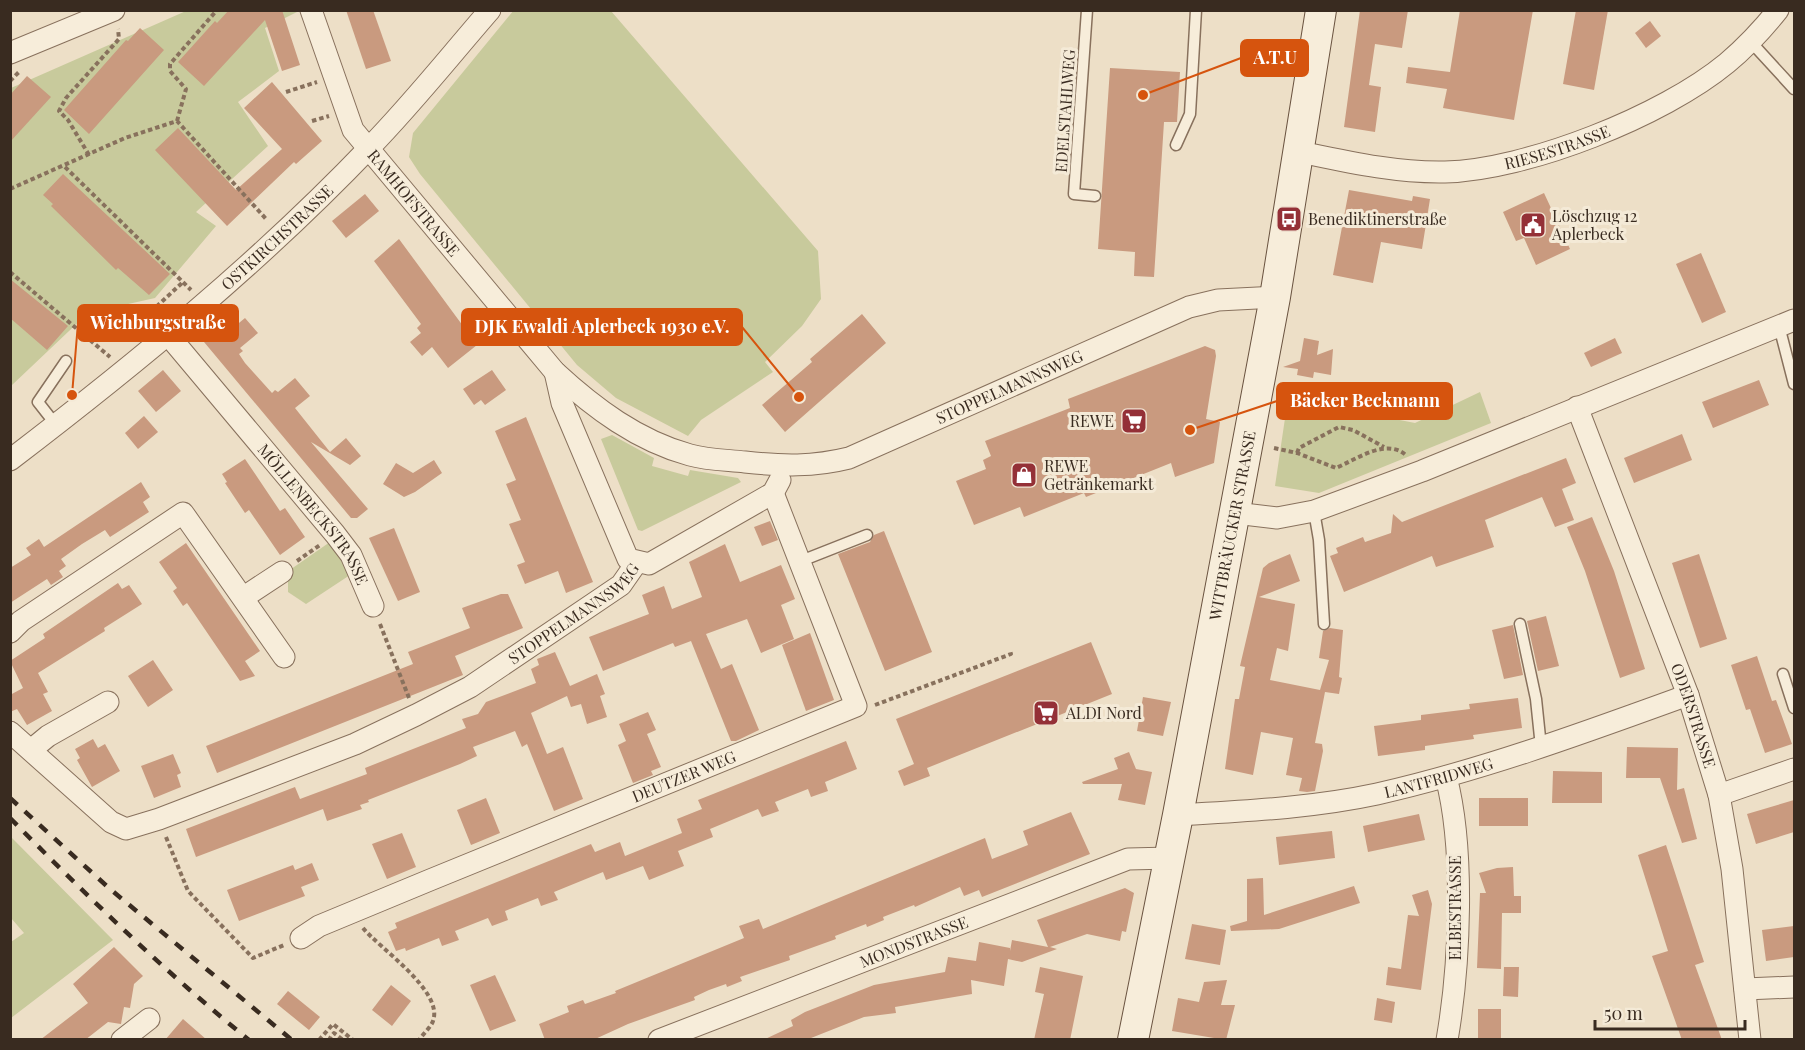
<svg xmlns="http://www.w3.org/2000/svg" width="1805" height="1050" font-family="'Playfair Display',serif">
<rect width="100%" height="100%" fill="#eddfc7"/>
<g fill="#c8ca9c">
<path d="M514 10 611 11 818 251 821 299 802 326 765 362 773 372 701 420 688 436 616 398 577 365 420 174 409 157 413 133Z"/>
<path d="M186 11H299L265 28 279 71 238 102 268 146 196 212 216 226 155 298 88 313 11 386V88Z"/>
<path d="M1480 392 1491 423 1319 493 1275 486 1288 398 1415 423Z"/>
<path d="M612 435 654 458 652 466 688 476 690 470 738 478 741 482 642 531 638 530 601 439Z"/>
<path d="M330 542 350 575 306 604 288 592V582L284 574Z"/>
<path d="M11 837 113 940 11 1018V942L24 933 11 918Z"/>
</g>
<g fill="#c99a7f">
<path d="M229 10H282L300 65 282 71 265 20 204 86 178 62 215 21 217 23Z"/>
<path d="M346 10H373L391 61 366 69Z"/>
<path d="M1360 10H1408L1402 48 1375 44 1369 85 1381 87 1375 132 1344 127Z"/>
<path d="M1460 10H1533L1514 120 1443 108 1447 89 1406 83 1408 67 1450 72Z"/>
<path d="M1576 10H1608L1594 90 1563 84Z"/>
<path d="M1650 21 1661 36 1646 48 1635 33Z"/>
<path d="M140 28 164 50 89 134 64 110 126 40 128 41Z"/>
<path d="M1110 68 1180 72 1177 122H1164L1154 277 1134 276 1135 252 1098 249Z"/>
<path d="M27 76 51 97 10 142V95Z"/>
<path d="M272 82 322 141 296 164 294 162 227 226 155 150 178 128 236 190 282 149 244 108Z"/>
<path d="M63 174 170 274 149 295 118 268 116 270 51 206 53 204 43 195Z"/>
<path d="M1349 190 1412 201 1413 196 1430 199 1422 249 1381 242 1373 283 1333 275Z"/>
<path d="M1544 193 1570 249 1536 265 1524 238 1516 241 1503 212Z"/>
<path d="M365 194 379 211 346 238 332 221Z"/>
<path d="M399 239 477 345 448 368 432 347 422 356 410 342 421 333 417 328 421 324 374 261Z"/>
<path d="M1701 253 1726 312 1702 323 1676 264Z"/>
<path d="M10 279 68 326 47 350 10 318Z"/>
<path d="M862 314 886 343 785 432 762 405 812 362 810 359Z"/>
<path d="M245 318 258 333 240 348 243 351 239 354 245 363 272 393 275 390 278 392 295 378 310 396 295 408 330 452 346 438 361 456 350 465 311 442 368 509 357 518H351L199 336 213 324 221 333 225 329 228 332Z"/>
<path d="M1304 338 1319 341 1317 355 1333 349 1331 375 1314 372 1313 378 1297 375 1298 369 1283 367 1300 361Z"/>
<path d="M1615 338 1622 353 1591 367 1584 353Z"/>
<path d="M1205 346 1215 350 1216 356 1206 419 1220 422 1214 463 1175 477 1171 463 1086 497 1084 493 1024 517 1020 507 974 525 956 481 986 469 983 460 991 456 985 441 1070 408 1068 399Z"/>
<path d="M163 370 181 391 156 412 138 391Z"/>
<path d="M492 370 506 390 485 405 481 400 474 405 463 389Z"/>
<path d="M1759 380 1769 405 1713 428 1702 402Z"/>
<path d="M1376 383 1391 386 1390 389H1395L1391 409 1387 408 1386 412 1371 409 1372 404 1368 403 1371 385 1375 386Z"/>
<path d="M144 416 158 432 138 449 125 433Z"/>
<path d="M526 417 593 582 566 593 558 571 525 584 517 565 525 562 509 524 521 520 506 484 516 480 495 431Z"/>
<path d="M1682 434 1692 460 1634 483 1624 458Z"/>
<path d="M1566 458 1576 483 1562 489 1574 520 1555 527 1542 497 1485 520 1494 547 1436 567 1432 556 1344 592 1330 556 1338 553 1336 548 1363 537 1365 542 1391 533 1393 514 1402 522Z"/>
<path d="M245 459 280 511 285 508 305 537 280 555 249 510 245 513 225 483 227 482 222 474Z"/>
<path d="M434 460 442 473 415 492 404 497 383 484 396 463 413 473Z"/>
<path d="M141 482 150 497 143 502 149 512 110 537 105 530 82 544 61 559 66 566 59 571 63 577 51 585 47 579 10 603V568L31 555 26 548 39 539 44 547Z"/>
<path d="M1592 517 1614 571 1645 669 1620 678 1585 571 1567 527Z"/>
<path d="M770 521 778 540 762 546 754 527Z"/>
<path d="M394 528 420 592 398 601 369 538Z"/>
<path d="M884 531 932 652 885 671 838 554 870 542 874 535Z"/>
<path d="M186 543 260 651 245 661 255 676 240 681 187 603 183 606 173 591 177 588 159 562Z"/>
<path d="M725 544 740 582 781 565 795 599 781 605 794 639 761 653 747 619 706 634 721 669 732 664 759 730 736 741H731L691 641 675 647 673 643 603 671 589 637 649 614 642 595 664 586 672 609 702 597 689 562Z"/>
<path d="M1290 554 1300 581 1259 597 1295 604 1288 651 1277 648 1270 680 1320 690 1329 660 1319 658 1323 631 1330 628 1343 630 1339 677 1342 678 1339 694 1325 692 1315 743 1322 744 1323 751 1315 791 1307 792 1299 791 1302 778 1286 775 1293 738 1261 732 1253 775 1225 769 1235 699H1239L1245 667 1240 666 1263 568 1269 563Z"/>
<path d="M1699 554 1727 639 1700 648 1672 563Z"/>
<path d="M118 583 122 589 129 585 142 604 104 628 105 631 38 673 48 692 43 694 52 711 27 725 17 709 10 712V695L23 688 10 661 45 638 43 634Z"/>
<path d="M501 594H508L523 628 455 656 463 675 217 773 206 746 413 664 408 652 470 628 462 608Z"/>
<path d="M1546 616 1559 666 1538 671 1527 621Z"/>
<path d="M1513 625 1523 675 1504 679 1492 630Z"/>
<path d="M810 633 834 700 806 711 782 645Z"/>
<path d="M1091 642 1112 694 927 768 930 776 904 786 898 771 914 764 896 719Z"/>
<path d="M555 652 570 686 597 674 605 694 600 696 607 717 587 724 581 704 571 707 567 696 531 713 547 754 563 747 583 799 554 811 527 744 522 747 515 731 473 747 477 756 460 764 368 800 369 802 360 805 362 809 327 821 323 809 196 857 186 829 295 787 300 799 308 796 367 774 365 768 466 728 462 719 478 714 486 702 536 683 531 669 539 665 537 659Z"/>
<path d="M1757 656 1772 701 1776 700 1792 744 1765 753 1750 709 1746 710 1731 665Z"/>
<path d="M153 660 173 690 148 707 128 676Z"/>
<path d="M1143 697 1171 702 1163 736 1137 731Z"/>
<path d="M1518 698 1522 728 1473 735 1474 739 1425 746V750L1378 756 1374 726 1421 720V715L1470 709 1469 704Z"/>
<path d="M648 712 656 730 647 734 661 767 651 771 653 775 633 783 618 745 626 741 619 724Z"/>
<path d="M93 739 98 748 105 744 120 771 92 787 77 760 80 758 75 749Z"/>
<path d="M846 741 857 769 825 782 828 791 811 797 808 789 775 802 779 811 762 817 758 809 710 829 713 837 678 851 684 866 649 880 643 866 606 880 603 872 554 892 558 900 541 906 538 898 505 911 508 920 492 926 488 918 455 931 459 940 442 946 439 938 406 951 405 948 396 951 388 932 397 928 395 923 591 844 595 852 620 842 625 856 682 833 677 819 702 809 698 800Z"/>
<path d="M1627 747 1678 748 1677 790 1684 788 1697 839 1682 843 1660 778H1626Z"/>
<path d="M1129 752 1136 769 1152 772 1145 805 1118 800 1122 784H1083L1082 782 1118 769 1114 758Z"/>
<path d="M173 754 181 773 177 775 181 787 154 798 141 766Z"/>
<path d="M1553 771 1602 772V803H1552Z"/>
<path d="M486 798 500 833 471 845 457 810Z"/>
<rect x="1479" y="798" width="49" height="28"/>
<path d="M1794 800V832L1756 844 1747 814Z"/>
<path d="M1071 812 1090 854 982 897 979 890 964 896 960 887 915 907 914 905 883 917 884 920 867 927 866 924 835 936 836 939 789 956 790 960 740 977 742 981 727 987 726 984 709 990 694 997 695 1000 628 1024 593 1040H545L539 1024 569 1012 567 1006 583 1000 585 1004 616 993 615 991 744 938 739 926 759 919 763 929 985 838 992 859 1028 845 1023 831Z"/>
<path d="M1419 814 1425 840 1368 852 1363 826Z"/>
<path d="M1332 831 1335 858 1279 865 1276 837Z"/>
<path d="M402 833 416 867 387 879 372 844Z"/>
<path d="M1666 845 1704 962 1695 965 1722 1040H1682L1652 956 1668 951 1638 855Z"/>
<path d="M312 863 319 880 301 887 305 896 239 921 227 890 293 865 295 870Z"/>
<path d="M1513 867 1514 896H1521V913H1502L1501 969 1477 968 1480 893H1486L1479 873 1497 868Z"/>
<path d="M1263 878 1264 915 1354 886 1360 903 1279 929 1231 931 1230 926 1247 921V879Z"/>
<path d="M1125 888 1134 893 1126 932 1122 931 1120 941 1087 934 1050 947 1057 949 1022 962 1008 959 1004 986 971 980 972 994 895 1007 896 1013 864 1017 806 1040H763L793 1026 791 1020 805 1012 874 985 945 972 948 957 976 961 979 942 1010 948V951L1012 940 1048 947 1037 920Z"/>
<path d="M1428 890 1432 904 1421 990 1386 985 1388 967 1401 969 1408 915 1419 916 1412 895Z"/>
<path d="M1192 924 1226 930 1220 965 1185 959Z"/>
<path d="M1794 926V957L1766 961 1762 930Z"/>
<path d="M114 947 143 976 134 984 130 1008 124 1007 121 1024 108 1022 85 1040H40L88 1003 73 984Z"/>
<path d="M1040 967 1083 976 1070 1040H1034L1044 994 1035 992Z"/>
<path d="M1504 967H1519L1518 997 1503 996Z"/>
<path d="M495 975 516 1021 490 1031 470 985Z"/>
<path d="M1227 980 1221 1005H1235L1226 1040 1172 1031 1178 998 1199 1002 1204 982Z"/>
<path d="M391 985 411 1001 392 1026 372 1010Z"/>
<path d="M288 991 320 1017 309 1030 277 1004Z"/>
<path d="M1377 998 1395 1002 1392 1023 1374 1020Z"/>
<rect x="1478" y="1009" width="23" height="31"/>
<path d="M183 1019 207 1040H165Z"/>
</g>
<g fill="none" stroke-linecap="round" stroke-linejoin="round">
<g stroke="#88715d" stroke-width="13">
<g id="service">
<path d="M1087 10 1074 194 1095 196"/>
<path d="M1751 42 1794 89"/>
<path d="M1176 145 1190 114 1196 10"/>
<path d="M1779 326 1794 384"/>
<path d="M56 425 38 402 66 361"/>
<path d="M1314 511 1319 540 1324 624"/>
<path d="M801 561 867 535"/>
<path d="M1520 624 1536 699 1541 747"/>
<path d="M1783 674 1794 708"/>
</g>
</g>
<g stroke="#88715d" stroke-width="23">
<g id="minor">
<path id="s1" d="M311 10 353 130 555 372C594 408 638 441 690 455 708 460 727 460 745 462 782 466 813 467 849 458L1189 307 1218 300 1275 297"/>
<path d="M10 53 114 10"/>
<path id="s2" d="M1300 152C1348 162 1396 173 1445 172 1527 170 1663 116 1727 63 1746 47 1762 30 1778 10"/>
<path id="s3" d="M169 336 335 534 351 555 373 606"/>
<path d="M555 372 562 403 628 559 649 564 773 493 780 480"/>
<path id="s4" d="M1577 407 1688 695 1719 795 1732 869 1750 1040"/>
<path id="s5" d="M10 460C137 363 260 262 370 147 412 104 450 56 490 10"/>
<path d="M1235 513 1277 518 1314 511 1422 471 1794 320"/>
<path d="M244 597 282 572"/>
<path d="M10 632 21 621 183 513 284 657"/>
<path id="s6" d="M10 732 111 822 126 829 159 819 355 744 416 715 470 687 621 585 637 562"/>
<path d="M31 750 48 736 108 702"/>
<path d="M1446 777C1465 849 1460 965 1447 1040"/>
<path d="M1719 795 1794 769"/>
<path id="s7" d="M1178 815C1245 811 1312 808 1377 794 1483 770 1586 732 1688 695"/>
<path id="s8" d="M301 938 319 926 430 880 856 706 773 493"/>
<path d="M1745 989 1794 987"/>
<path d="M122 1040 149 1019"/>
<path id="s9" d="M659 1040 1128 859 1170 858"/>
</g>
</g>
<g stroke="#6a5340" stroke-width="32">
<g id="secondary">
<path id="s10" d="M1133 1040 1178 815 1275 297 1321 10"/>
</g>
</g>
<g stroke="#88715d" stroke-width="4" stroke-dasharray="4.5 3" stroke-linecap="butt">
<path d="M10 81 19 72"/>
<path d="M286 92 317 82"/>
<path d="M177 121 186 89 170 71V64L217 10"/>
<path d="M312 121 329 116"/>
<path d="M89 155 68 120 59 111 66 98 119 39 118 29"/>
<path d="M65 167 191 290"/>
<path d="M10 189 125 138 177 121 267 220"/>
<path d="M10 272 110 357"/>
<path d="M88 337 155 308 183 282"/>
<path d="M1274 448 1297 453 1336 468C1357 459 1387 437 1407 456"/>
<path d="M1297 453 1299 448 1339 427 1353 430 1384 447"/>
<path d="M297 561 320 545"/>
<path d="M380 624 409 698"/>
<path d="M875 705 1011 654 1010 651"/>
<path d="M166 837 188 891 253 958 284 945"/>
<path d="M363 928C379 948 444 991 433 1021 431 1027 423 1034 419 1040"/>
<path d="M319 1040 333 1024 353 1040"/>
<path d="M332 1040 330 1038 334 1033 343 1040"/>
</g>
<use href="#service" stroke="#f7edda" stroke-width="10"/>
<use href="#minor" stroke="#f7edda" stroke-width="21"/>
<use href="#secondary" stroke="#f7edda" stroke-width="30"/>
<g stroke="#392b20" stroke-width="4.5" stroke-dasharray="10 10" stroke-linecap="butt">
<path d="M10 798 110 889 292 1040"/>
<path d="M10 818C87 896 164 971 249 1040"/>
</g>
</g>
<defs>
<g id="bus-square" transform="scale(1.35)"><rect x="-9" y="-9" width="18" height="18" rx="4" fill="#943037" stroke="#f4ead7"/><path d="M-5-6H5V4H4V6H2V4H-2V6H-4V4H-5ZM-3.5-4V0h7V-4ZM-3.5 1.2v1.5H-2V1.2ZM2 1.2v1.5H3.5V1.2Z" fill="#fff"/></g>
<g id="civic-square" transform="scale(1.35)"><rect x="-9" y="-9" width="18" height="18" rx="4" fill="#943037" stroke="#f4ead7"/><path d="M-.6-6.5H3V-4.5H.6V-3L4-1V1h2V6H-6V1h2V-1L-.6-3ZM-1.2 2.5V6h2.4V2.5Z" fill="#fff"/></g>
<g id="supermarket-square" transform="scale(1.35)"><rect x="-9" y="-9" width="18" height="18" rx="4" fill="#943037" stroke="#f4ead7"/><path d="M-6-5.5h2.5l.6 2H6L4.5 2H-2.5L-4.4-4H-6ZM-1.5 3.2a1.3 1.3 0 1 0 .1 0ZM3 3.2a1.3 1.3 0 1 0 .1 0Z" fill="#fff"/></g>
<g id="shop-square" transform="scale(1.35)"><rect x="-9" y="-9" width="18" height="18" rx="4" fill="#943037" stroke="#f4ead7"/><path d="M-5-2.5h2.3a2.7 3.5 0 0 1 5.4 0H5L5.5 6h-11ZM-1.5-2.5h3a1.5 2.3 0 0 0-3 0Z" fill="#fff"/></g>
</defs>
<g fill-rule="evenodd">
<use href="#bus-square" x="1289" y="219"/>
<use href="#civic-square" x="1533" y="225"/>
<use href="#supermarket-square" x="1134" y="421"/>
<use href="#shop-square" x="1024" y="475"/>
<use href="#supermarket-square" x="1046" y="713"/>
</g>
<g text-anchor="middle" stroke-width="6" stroke-linejoin="round" paint-order="stroke">
<g font-size="16" fill="#392b20" stroke="#f4ead7">
<text transform="translate(1065 111) rotate(-86)" y="6">EDELSTAHLWEG</text>
<text dy="6" stroke="none"><textPath href="#s2" startOffset="262">RIESESTRASSE</textPath></text>
<text dy="6" stroke="none"><textPath href="#s1" startOffset="222">RAMHOFSTRASSE</textPath></text>
<text dy="6" stroke="none"><textPath href="#s5" startOffset="348">OSTKIRCHSTRASSE</textPath></text>
<text dy="6" stroke="none"><textPath href="#s1" startOffset="938">STOPPELMANNSWEG</textPath></text>
<text dy="6" stroke="none"><textPath href="#s3" startOffset="230">MÖLLENBECKSTRASSE</textPath></text>
<text dy="6" stroke="none"><textPath href="#s10" startOffset="524">WITTBRÄUCKER STRASSE</textPath></text>
<text dy="6" stroke="none"><textPath href="#s6" startOffset="652">STOPPELMANNSWEG</textPath></text>
<text dy="6" stroke="none"><textPath href="#s4" startOffset="330">ODERSTRASSE</textPath></text>
<text dy="6" stroke="none"><textPath href="#s8" startOffset="416">DEUTZER WEG</textPath></text>
<text dy="6" stroke="none"><textPath href="#s7" startOffset="264">LANTFRIDWEG</textPath></text>
<text transform="translate(1455 908) rotate(-90)" y="6">ELBESTRASSE</text>
<text dy="6" stroke="none"><textPath href="#s9" startOffset="273">MONDSTRASSE</textPath></text>
</g>
<g font-size="16" fill="#392b20" stroke="#f4ead7" text-anchor="start">
<text x="1552" y="222">Löschzug 12<tspan x="1552" dy="18">Aplerbeck</tspan></text>
<text x="1308" y="225">Benediktinerstraße</text>
<text x="1114" y="427" text-anchor="end">REWE</text>
<text x="1044" y="472">REWE<tspan x="1044" dy="18">Getränkemarkt</tspan></text>
<text x="1066" y="719">ALDI Nord</text>
</g>
</g>
<path fill="none" stroke="#d6540e" stroke-width="2" d="M1143 95L1241 58M72 395L78 323M799 397L742 327M1190 430L1277 401"/>
<g fill="#d6540e" stroke="#f4ead7" stroke-width="2">
<circle cx="1143" cy="95" r="6"/>
<circle cx="72" cy="395" r="6"/>
<circle cx="799" cy="397" r="6"/>
<circle cx="1190" cy="430" r="6"/>
</g>
<g fill="#d6540e" stroke="#d6540e" stroke-width="2">
<rect x="1241" y="40" width="67" height="36" rx="6"/>
<rect x="78" y="305" width="160" height="36" rx="6"/>
<rect x="462" y="309" width="280" height="36" rx="6"/>
<rect x="1277" y="383" width="175" height="36" rx="6"/>
</g>
<g font-size="18" text-anchor="middle" font-weight="bold" fill="#fff">
<text x="1275" y="64">A.T.U</text>
<text x="158" y="329">Wichburgstraße</text>
<text x="602" y="333">DJK Ewaldi Aplerbeck 1930 e.V.</text>
<text x="1365" y="407">Bäcker Beckmann</text>
</g>
<rect width="1805" height="1050" fill="none" stroke="#392b20" stroke-width="24"/>
<path d="M1595 1020v9h150v-9" fill="none" stroke="#392b20" stroke-width="3"/>
<text x="1604" y="1020" font-size="18" fill="#392b20" stroke="#f4ead7" stroke-width="4.5" paint-order="stroke">50 m</text>
</svg>
